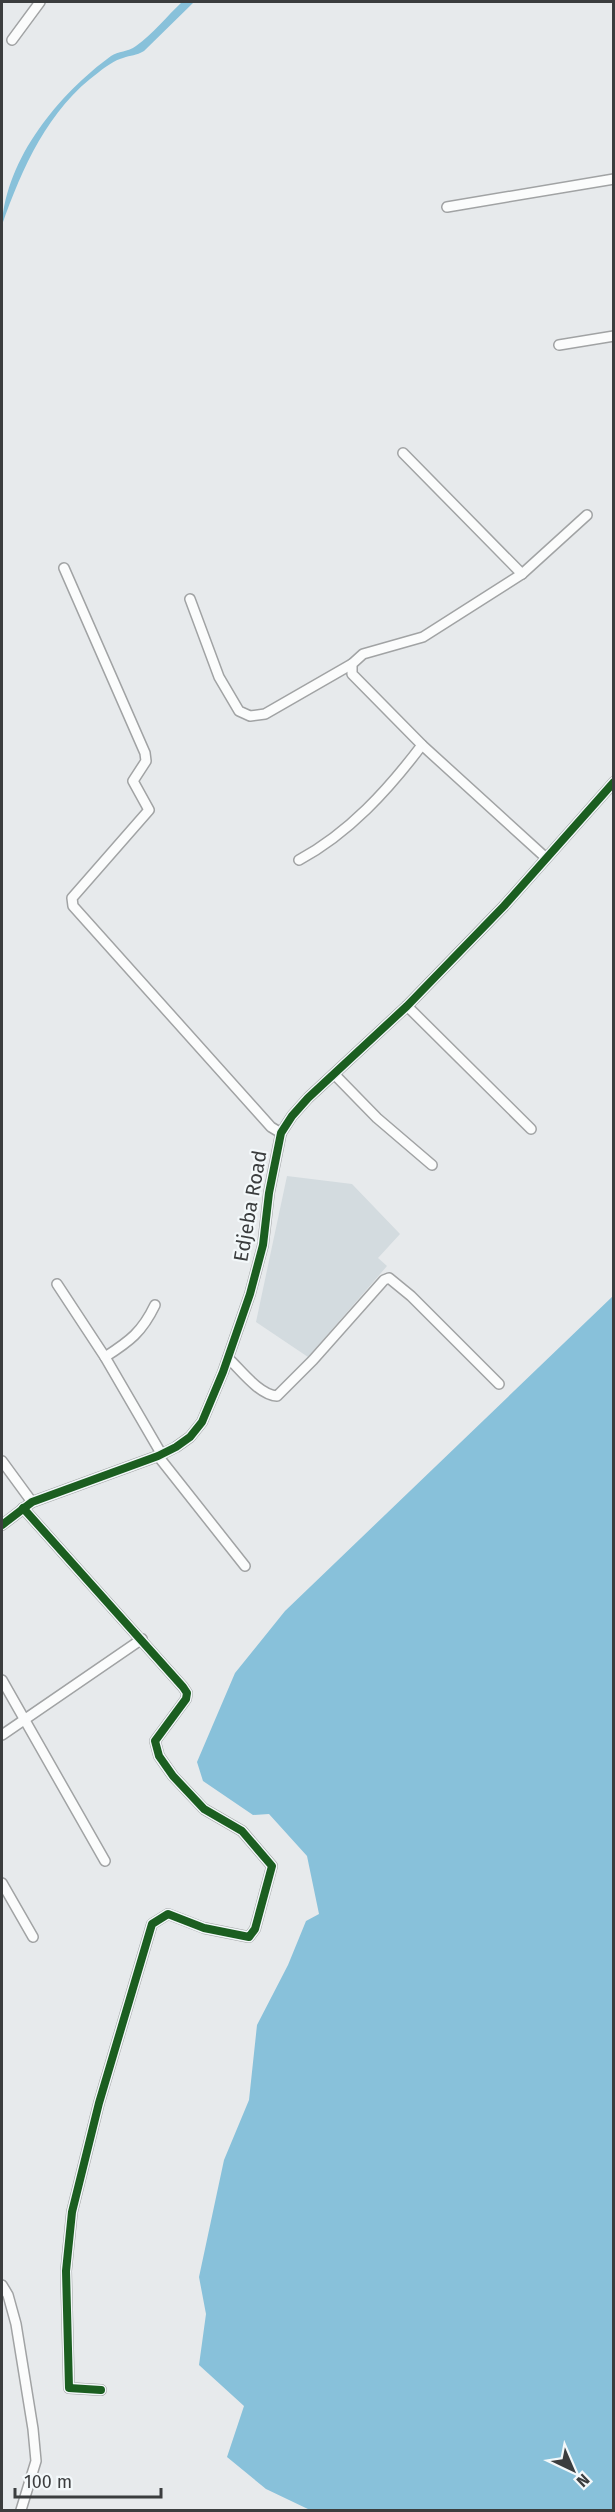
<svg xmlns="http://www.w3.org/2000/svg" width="615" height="2512" font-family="'Fira Sans',sans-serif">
<rect width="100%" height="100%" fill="#e7eaec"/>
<path fill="#d3dbdf" d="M287 1176 352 1184 400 1234 378 1258 387 1266 308 1357 256 1322Z"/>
<g fill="#88c1da">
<path d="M182 2H194L144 51C136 56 131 55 123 58 115 60 105 67 99 72 48 109 22 168 2 225 6 158 59 94 111 56 118 51 128 52 136 46 153 34 167 16 182 2Z"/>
<path d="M613 1296V2510H310L266 2489 227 2457 244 2406 199 2365 206 2314 199 2277 224 2160 249 2100 257 2025 288 1965 306 1921 319 1914 307 1856 269 1814 253 1815 203 1781 197 1762 235 1673 285 1611Z"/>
</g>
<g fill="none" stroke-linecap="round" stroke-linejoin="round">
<g stroke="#a1a3a4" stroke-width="12">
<g id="street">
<path d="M12 40 40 2"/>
<path d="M447 207 614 179"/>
<path d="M559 345 614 336"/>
<path d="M403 453 522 574 423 637 363 654 352 664V674L422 745 545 857"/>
<path d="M64 568 145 753 146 761 133 781 149 810 72 898 73 906 271 1127 281 1133"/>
<path d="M522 574 587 515"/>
<path d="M190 599 219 677 239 711 250 716 265 714 352 664"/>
<path d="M299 860C349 833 388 790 422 745"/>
<path d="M407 1006 531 1129"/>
<path d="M335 1075 377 1118 432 1165"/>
<path d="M57 1284 105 1357 162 1455"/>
<path d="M105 1357C130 1341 142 1332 155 1305"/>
<path d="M228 1358C240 1369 259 1395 277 1396L313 1360 384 1280 389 1278 411 1296 499 1384"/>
<path d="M158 1456 245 1566"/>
<path d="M2 1461 32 1502"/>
<path d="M23 1508 183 1687 187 1693 186 1699 155 1741 159 1756 173 1776 204 1809 242 1831 272 1866 255 1929 249 1937 204 1928 168 1914 152 1924 99 2103 72 2212 66 2271 69 2388 101 2390"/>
<path d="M2 1525 32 1502 158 1456 176 1447 190 1437 202 1422 223 1372 250 1294 263 1245 269 1193 281 1133 292 1116 308 1098 407 1006 504 906 614 782"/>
<path d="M2 1680 105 1861"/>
<path d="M2 1735 142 1639"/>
<path d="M2 1883 33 1937"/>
<path d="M2 2285 8 2295 16 2324 33 2429 36 2461 21 2510"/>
</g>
</g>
<use href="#street" stroke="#fbfcfc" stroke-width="9"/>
<g stroke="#f3f8fa" stroke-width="11">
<g id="cycleway">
<path d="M23 1508 183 1687 187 1693 186 1699 155 1741 159 1756 173 1776 204 1809 242 1831 272 1866 255 1929 249 1937 204 1928 168 1914 152 1924 99 2103 72 2212 66 2271 69 2388 101 2390"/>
<path d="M2 1525 32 1502 158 1456 176 1447 190 1437 202 1422 223 1372 250 1294 263 1245 269 1193 281 1133 292 1116 308 1098 407 1006 504 906 614 782"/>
</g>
</g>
<use href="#cycleway" stroke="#1b5e20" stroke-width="8"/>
</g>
<g text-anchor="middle" stroke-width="4.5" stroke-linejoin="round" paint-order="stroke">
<g font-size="20" fill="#3b3d3e" stroke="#f3f8fa">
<text transform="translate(250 1206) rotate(-80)" y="7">Edjeba Road</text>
</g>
</g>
<rect width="615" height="2512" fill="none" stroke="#3b3d3e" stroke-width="6"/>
<g transform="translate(573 2470) rotate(136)" stroke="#f3f8fa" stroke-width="4.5" paint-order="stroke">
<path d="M0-4.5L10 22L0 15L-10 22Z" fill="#3b3d3e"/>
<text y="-9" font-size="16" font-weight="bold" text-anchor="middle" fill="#3b3d3e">N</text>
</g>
<path d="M15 2488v9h146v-9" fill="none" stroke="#3b3d3e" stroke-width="3"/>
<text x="24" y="2488" font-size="18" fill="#3b3d3e" stroke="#f3f8fa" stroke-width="4.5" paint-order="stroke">100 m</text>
</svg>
